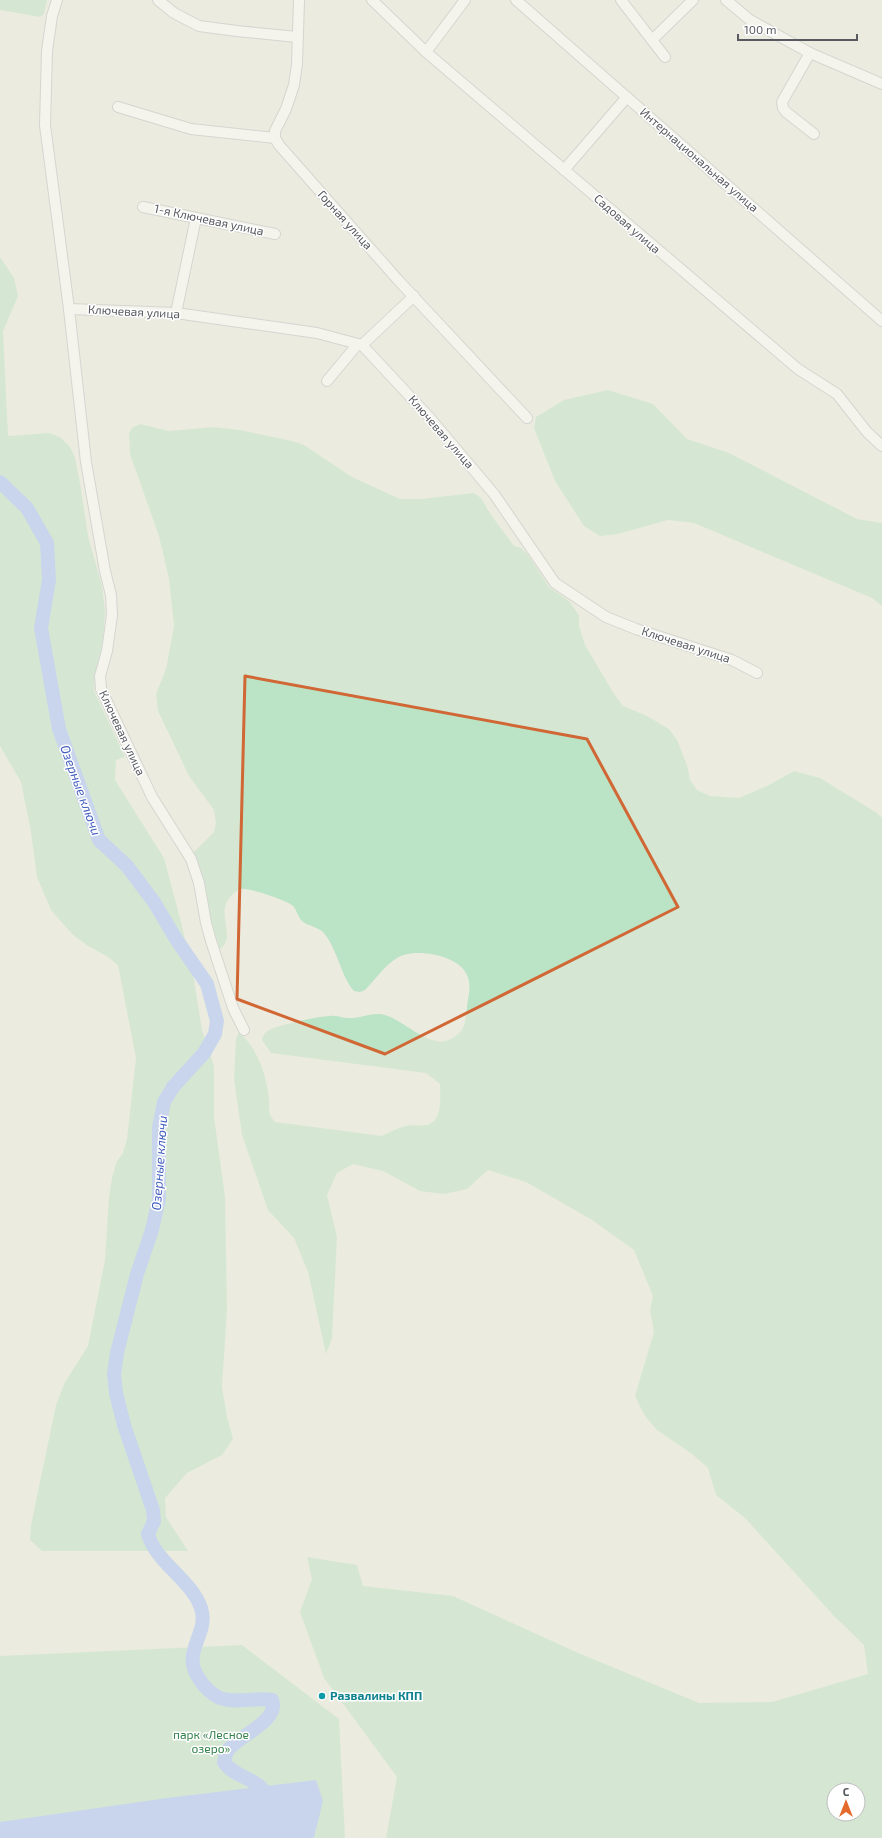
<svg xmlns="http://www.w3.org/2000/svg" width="882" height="1838" font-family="'Exo 2',sans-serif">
<rect width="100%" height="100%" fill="#ebebdf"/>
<g fill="#bbe3c5" fill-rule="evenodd">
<path d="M0 0H47L44 14 40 17 0 10Z"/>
<path d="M0 257 14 278 18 296 3 331 8 436 50 433 61 438 70 447 75 457 81 489 88 536 102 586 105 612 103 641 96 672 94 691 125 757 116 760 115 780 164 858 181 922 193 974 202 1030 214 1066V1117L225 1197 227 1309 222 1387 227 1417 233 1439 222 1455 187 1473 165 1498 166 1517 188 1551H42L30 1540 31 1525 56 1405 65 1382 88 1346 105 1260 109 1197 112 1178 116 1163 123 1153 127 1139 136 1058 118 965 108 957 88 946 72 934 51 910 37 877 31 832 21 782 0 746Z"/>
<path d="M608 390 653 404 687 439 729 453 857 519 882 523V606L872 598 694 523 668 520 618 534 600 536 584 526 555 481 534 428 536 417 564 400Z"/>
<path d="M140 424 169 431 213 427 240 430 292 441 304 445 352 477 400 499H421L474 493 481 498 491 515 514 546 521 548 528 555 549 587 569 601 579 615V626L585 645 614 694 623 706 647 716 669 729 677 740 687 765 690 780 697 790 710 796 739 798 769 785 794 771 820 778 877 813 882 818V1838H386L397 1777 324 1678 300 1612 312 1579 307 1557 357 1565 363 1586 453 1596 576 1652 699 1703 772 1702 868 1674 864 1645 834 1616 745 1518 716 1495 708 1468 692 1454 657 1430 645 1416 635 1396 654 1332 650 1310 653 1296 634 1250 592 1220 526 1182 488 1170 467 1189 444 1194 420 1191 383 1171 353 1164 337 1173 327 1195 337 1237 332 1339 326 1354 308 1272 294 1238 268 1210 242 1135 234 1079 236 1039 239 1032C258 1049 266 1074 269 1099 270 1110 267 1113 275 1122L382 1136C392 1131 403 1125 414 1125 418 1125 423 1126 427 1125 443 1121 440 1097 440 1084L426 1073 271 1053 262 1040C263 1035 265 1032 271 1029 280 1025 319 1016 330 1016 336 1015 342 1018 348 1018 358 1019 370 1013 380 1014 406 1017 435 1061 461 1031 466 1025 466 1015 467 1007 468 996 472 986 467 975 459 955 414 947 397 958 385 965 375 980 365 990L360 992 354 991C340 975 338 949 323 932 318 927 308 926 302 921 297 916 297 909 292 905 286 900 248 887 241 889 237 890 234 893 231 896 214 915 238 936 220 949 206 936 206 887 199 868 198 863 194 858 192 854L214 832 216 823 214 810 189 776 158 711 156 694 166 669 174 626 169 579 159 536 130 454 129 433 132 428ZM834 1790H858V1814H834Z"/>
<path d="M242 1645 339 1719 345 1838H0V1656Z"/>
</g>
<path fill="#9dbbfd" d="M316 1780 323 1801 314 1838H0V1822L167 1798Z"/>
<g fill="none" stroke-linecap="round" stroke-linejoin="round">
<path stroke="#9dbbfd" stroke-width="14" d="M0 482 27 508 47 543 49 580 41 628 59 729 99 840 127 866 154 902 176 939 207 984 217 1021 215 1034 204 1053 173 1087 164 1102 159 1127V1199L152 1230 137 1274 117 1353 114 1374 116 1393 124 1425 153 1510 154 1521 148 1534C156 1563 191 1579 201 1608 210 1635 179 1652 200 1680 204 1687 213 1695 220 1698 236 1704 256 1697 272 1700 280 1721 239 1735 228 1750 226 1753 225 1758 224 1762 235 1780 266 1778 268 1802"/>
<g stroke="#babbc1" stroke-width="12">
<g id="minor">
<path d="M57 0 52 16 47 51 45 125 69 309 86 462 105 571 111 595 112 615 107 651 100 676 101 689 152 797 191 859 199 883 206 923 211 941 233 1008 244 1030"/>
<path d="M158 0 174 13 199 26 237 31 297 37"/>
<path d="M372 0 426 52 798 369 837 394 867 432 882 446"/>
<path d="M516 0 882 321"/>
<path d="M621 0 665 57"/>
<path d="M726 0 750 20 810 53 882 84"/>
<path d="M652 40 693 0"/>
<path d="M426 52 465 0"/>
<path d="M810 53 782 102 783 108 786 112 814 134"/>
<path d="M118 107 191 129 275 138"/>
<path d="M275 138 279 145 398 280 527 418"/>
<path d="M275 138V131L286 109 294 85 297 64 299 0"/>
<path d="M564 170 627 97"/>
<path d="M143 207 275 234"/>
<path d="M69 309 176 313 317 333 362 345 430 418 494 494 555 583 606 617 636 629 732 660 757 673"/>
<path d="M176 313 196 218"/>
<path d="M362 345 414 296"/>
<path d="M327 381 357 345"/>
</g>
</g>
<use href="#minor" stroke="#fff" stroke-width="10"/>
</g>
<path d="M0 0H882V1838H0ZM245 676 587 739 678 907 385 1054 237 999Z" fill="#ebebdf" fill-opacity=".55" fill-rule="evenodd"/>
<path fill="none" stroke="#d06734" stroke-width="3" stroke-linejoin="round" d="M245 676 587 739 678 907 385 1054 237 999Z"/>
<circle fill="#0f9aa8" stroke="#fff" stroke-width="1.5" cx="322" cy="1696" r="4"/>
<g text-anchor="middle" stroke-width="3" stroke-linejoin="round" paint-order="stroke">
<g font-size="12" fill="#585a60" stroke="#fff">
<text transform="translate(699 160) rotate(41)" y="4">Интернациональная улица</text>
<text transform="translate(209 220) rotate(12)" y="4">1-я Ключевая улица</text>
<text transform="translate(345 220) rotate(48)" y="4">Горная улица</text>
<text transform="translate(627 224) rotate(41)" y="4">Садовая улица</text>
<text transform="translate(134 312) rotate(3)" y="4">Ключевая улица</text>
<text transform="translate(441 432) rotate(49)" y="4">Ключевая улица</text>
<text transform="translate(686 645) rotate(18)" y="4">Ключевая улица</text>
<text transform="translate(122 733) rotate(65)" y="4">Ключевая улица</text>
</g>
<g font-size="12" font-weight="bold" fill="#0d838f" stroke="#fff" text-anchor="start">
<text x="330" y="1700">Развалины КПП</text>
</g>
<g font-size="12" fill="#35824c" stroke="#fff">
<text x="211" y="1739">парк «Лесное<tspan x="211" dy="14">озеро»</tspan></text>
</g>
<g font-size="13" font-style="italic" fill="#425fbf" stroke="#fff">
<text transform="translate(81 790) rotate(70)" y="5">Озерные ключи</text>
<text transform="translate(159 1163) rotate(-86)" y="5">Озерные ключи</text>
</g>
</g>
<g transform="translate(846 1802)"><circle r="19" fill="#ffffff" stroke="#bcbdbf"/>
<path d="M0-3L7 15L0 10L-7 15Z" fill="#e5692c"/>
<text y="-6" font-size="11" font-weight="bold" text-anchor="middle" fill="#585a60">С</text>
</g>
<path d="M738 34v6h119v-6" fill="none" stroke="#585a60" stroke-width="2"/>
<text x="744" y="34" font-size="12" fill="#585a60" stroke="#ffffff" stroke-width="3" paint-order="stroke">100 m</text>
</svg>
